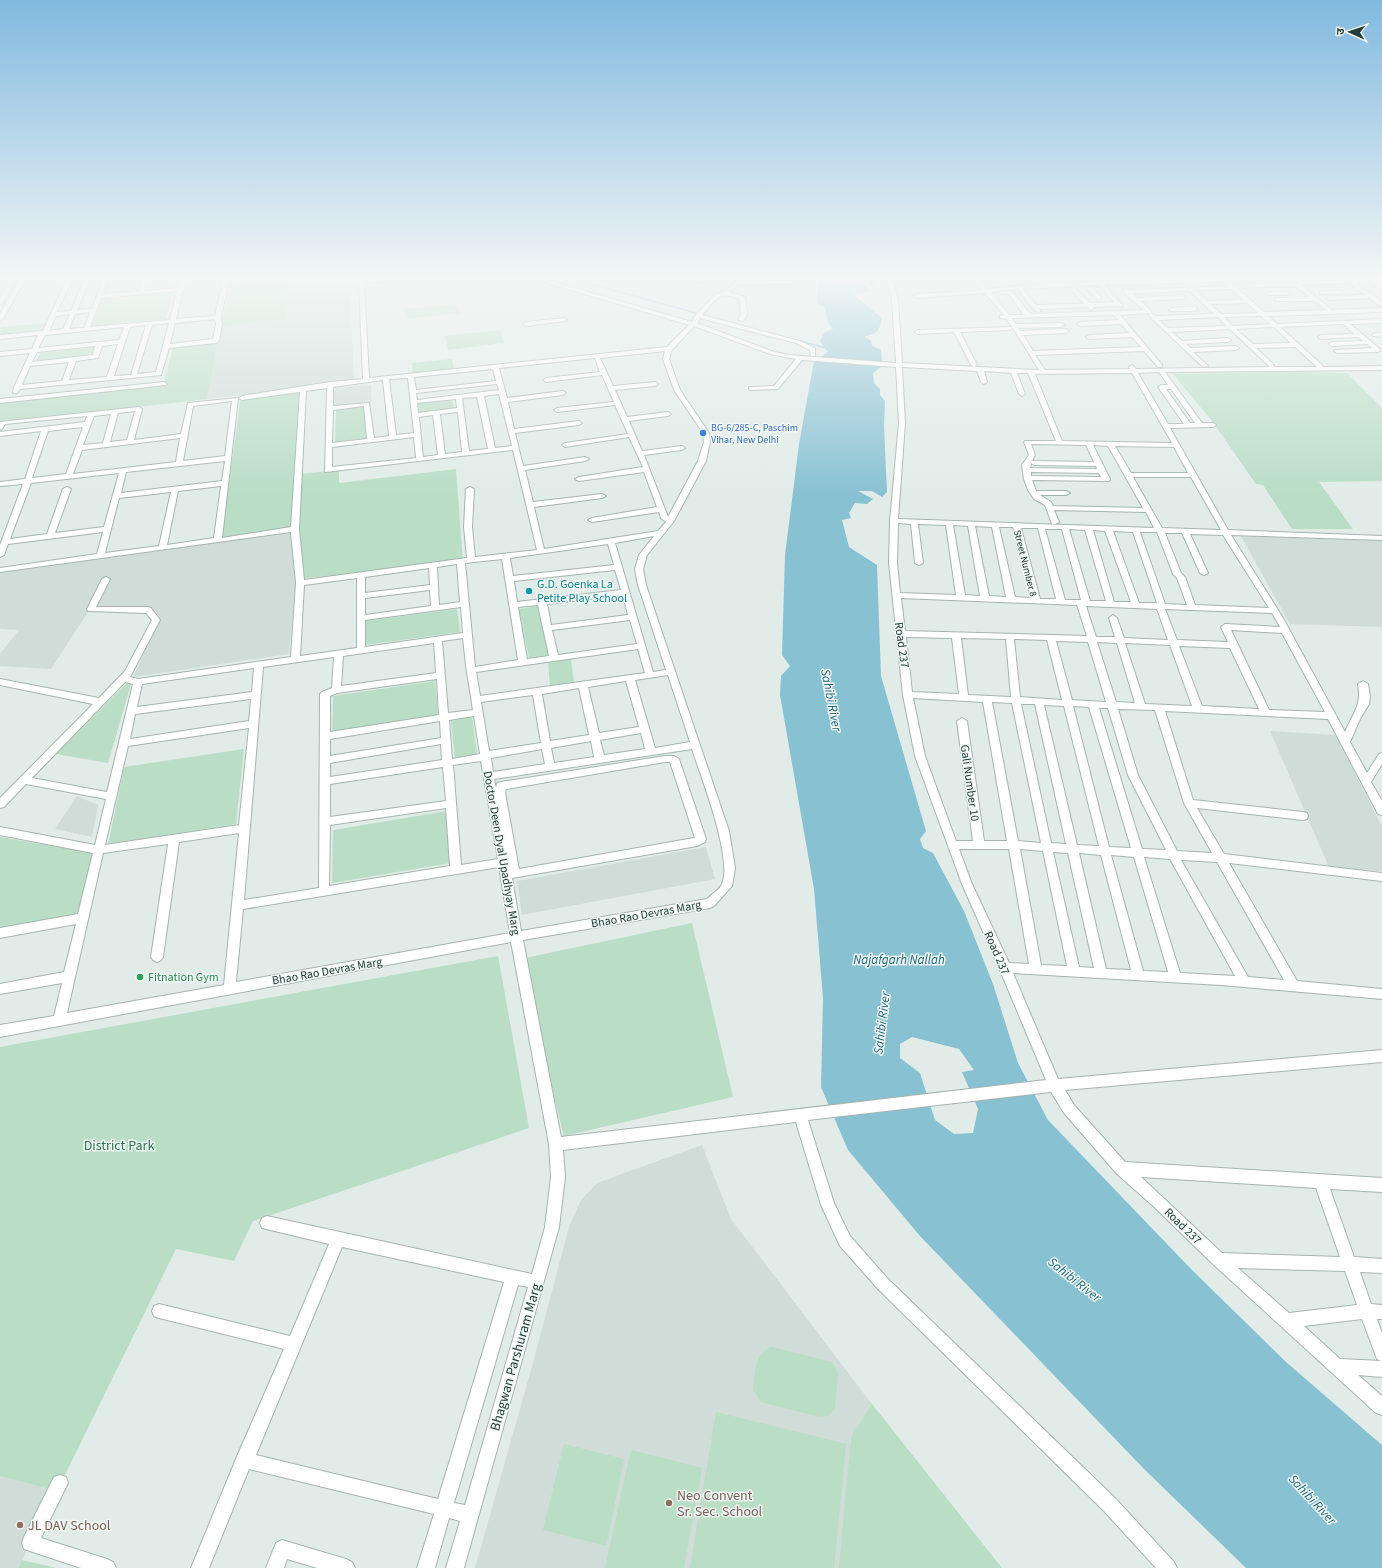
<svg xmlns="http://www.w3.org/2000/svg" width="1382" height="1568" font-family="'Source Sans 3','Noto Sans Devanagari',sans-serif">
<rect width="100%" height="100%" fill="#e1ece8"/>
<g fill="#cfdcd7">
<path d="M232 276H283L281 283 230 287Z"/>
<path d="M351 279V313L354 383 207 399 221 326 286 319 288 283Z"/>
<path d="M371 385V405L326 409V389Z"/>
<path d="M298 531 296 579 289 654 133 677 149 643 156 611 90 609 51 669 0 666V654L19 630 0 629V573Z"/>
<path d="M1241 536 1382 541V627L1290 624Z"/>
<path d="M1270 731 1336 735 1382 827V871L1329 867Z"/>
<path d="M77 796 98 805 92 837 55 829Z"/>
<path d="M706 847 715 879 522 915 517 881Z"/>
<path d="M702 1145 731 1219 872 1404 851 1437 841 1568H475L533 1363 569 1227 581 1200 597 1183Z"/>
<path d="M0 1476 57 1491 18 1568H0Z"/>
</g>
<g fill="#b9ddc5">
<path d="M680 276H790L791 278 684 285Z"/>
<path d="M288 283 286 319 221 326 230 287Z"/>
<path d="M175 290 166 319 92 326 103 297Z"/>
<path d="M457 304 460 313 406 319 404 309Z"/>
<path d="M47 323 43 331 0 335 1 327Z"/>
<path d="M500 330 504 343 448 350 445 336Z"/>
<path d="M218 341 207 399 0 423V401L164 383 173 347Z"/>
<path d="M96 347 94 355 36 361 40 353Z"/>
<path d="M452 359 454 369 413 373 412 363Z"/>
<path d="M1294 372 1347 373 1382 408V481L1319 482 1353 529H1292L1263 485 1256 484 1212 421 1173 374Z"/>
<path d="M301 388 299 474 339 470V483L456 469 463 563 296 579 298 531 221 542 241 395Z"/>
<path d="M452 399 454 409 419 413 418 403Z"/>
<path d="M371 405 372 438 335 442 336 408Z"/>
<path d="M538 606 549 655 529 658 519 609Z"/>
<path d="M457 609 460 632 366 645V621Z"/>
<path d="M571 658 574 684 550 687 548 661Z"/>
<path d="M133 677 108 763 56 754Z"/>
<path d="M435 681 438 715 332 731 333 696Z"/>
<path d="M472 717 477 754 455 758 451 721Z"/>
<path d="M244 749 236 824 108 845 124 767Z"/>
<path d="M447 811 451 863 332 883 333 830Z"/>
<path d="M0 837 93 853 79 913 0 928Z"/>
<path d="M692 923 733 1097 564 1136 520 959Z"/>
<path d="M498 956 529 1128 253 1221 234 1261 176 1249 57 1491 0 1476V1047Z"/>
<path d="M772 1347 832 1362 838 1373 835 1408 828 1416 820 1417 761 1402 753 1390C756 1373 753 1353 772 1347Z"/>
<path d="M872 1404 1002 1568H839L851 1437Z"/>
<path d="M716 1412 846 1444 834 1568H690Z"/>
<path d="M564 1444 624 1459 606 1546 543 1530Z"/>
<path d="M631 1450 702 1468 684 1568H605Z"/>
<path d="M22 1560 56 1568H18Z"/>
</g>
<path fill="#88c1d2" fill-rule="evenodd" d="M816 276H855V278L869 279 876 285 873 286 867 282 864 283 868 292 853 294 882 318C879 332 878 332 865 337L871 341 872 346 881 350 882 366 873 373 874 383 880 389V395L885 401 884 426 887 492 882 497 872 491H858L873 499 867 504 855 503 849 513 851 518 842 520 849 547 877 565 881 676 926 831 920 839 923 848 933 853 964 911 993 984 1018 1063 1048 1120 1191 1269 1286 1362 1382 1445V1568H1246L1144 1469 920 1236 848 1150 821 1087 823 998 814 889 780 695 781 676 790 666 782 655 785 555 799 444 814 361 828 352 820 341 825 332 833 329 828 323 824 305 818 304 817 287 820 285ZM912 1037 959 1049 974 1070 962 1072 978 1109 973 1133 954 1134 935 1120 920 1073 900 1058V1044Z"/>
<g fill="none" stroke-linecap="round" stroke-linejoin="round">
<g stroke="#88c1d2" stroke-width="1.5">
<path d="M569 278 696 313"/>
<path d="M800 341 826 348"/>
</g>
<g stroke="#a4b4af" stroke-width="2">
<g id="minor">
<path d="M12 276H18L3 303 0 305V298Z"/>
<path d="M21 276H27L3 319 0 321V314Z"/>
<path d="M68 276H74L57 312 71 311 86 276H92L77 310 92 309 104 276H110L103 294 139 291 143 276H149L144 291 178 288 181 276H187L176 319 215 316 224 276H230L221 317 222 324 219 341 216 343 169 348 161 375 20 389 17 393H13L14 387 30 353 0 356V352L32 349 38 335 0 339V335L43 331ZM177 291 170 320 90 327 101 298ZM90 312 84 328 69 329 75 314ZM70 314 63 329 49 331 56 316ZM215 319 216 324 213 339 170 344 175 323ZM169 323 156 372 137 374 152 325ZM146 325 131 375 114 376 130 327ZM124 327 119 340 38 348 45 335ZM118 344 107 377 69 380 76 361 98 358 102 346ZM95 346 93 355 32 362 37 352ZM69 362 62 381 22 385 30 366Z"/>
<path d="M358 276H364V280L406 276H425L422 278 364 283 369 378 667 347 689 325 524 276H533L692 322 693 318 716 294 723 292 737 282 749 280 796 281 799 283 798 284H740L729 292 745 297 747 315 743 321 738 320 741 315 739 298C716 292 717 299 702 315L800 341 815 348V356H811L810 350 796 343 699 318 700 320 697 323 774 352 789 355 896 363 892 299 886 276H892L898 299 902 363 1036 370H1039L1013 328 1010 330 960 332 977 365 974 367 971 365 954 332 918 334 915 332 918 330 1012 327 1006 319 1000 318V316L1004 315 985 293 917 298 914 296 917 294 983 290 968 276H974L977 278 1009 276 980 281 988 289 1042 284 1033 276H1039L1048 283 1256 277 1259 279 1256 281H1230L1234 285 1346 280V278L1348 277 1352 280 1382 278V282H1376L1382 286V291L1370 282 1356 283 1382 302V307L1369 298 1329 300 1326 298 1329 296 1365 295 1350 283 1301 285 1332 310 1382 308V312L1268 316 1277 324 1382 319V323L1350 324 1380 349 1381 350 1378 352 1337 353 1334 351 1335 350 1372 348 1367 344 1332 346 1329 344 1332 342 1363 341 1358 337 1321 339 1318 337 1321 335 1354 334 1343 324 1280 327 1322 365 1323 367 1382 366V370L1165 372 1202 423H1213L1216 425 1213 427 1170 428 1228 530 1382 536V540L1231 535 1283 618 1345 732C1353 712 1362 707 1358 684L1363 681 1368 684 1370 696 1369 704 1360 719 1350 742 1367 773 1379 754 1382 753V764L1371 782 1382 801V815L1378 814 1328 719 1165 711 1193 800 1303 812 1307 813 1308 816 1307 819 1303 820 1197 808 1224 854 1382 873V881L1229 863 1297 981 1382 989V999L1221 985 1013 973 1058 1079 1382 1050V1062L1065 1090 1074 1105 1125 1162 1382 1178V1192L1330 1189 1354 1257 1382 1259V1273L1360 1272 1371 1304 1382 1305V1319H1377L1382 1333V1377L1358 1375 1382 1396V1415L1376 1413 1214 1265 1151 1204 1117 1174 1064 1113 1051 1092 808 1120 834 1203 850 1236 888 1279 1115 1498 1174 1562 1177 1568H1156L1103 1510 878 1289 840 1246 821 1205 796 1122 563 1150 565 1177 559 1227 464 1568H446L460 1521 449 1518 435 1568H417L434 1514 249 1469 209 1568H191L238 1454 284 1349 159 1318 154 1316 152 1311 154 1306 159 1304 290 1336 329 1244 262 1228 260 1223 262 1218 267 1216 532 1274 545 1227 551 1177 549 1144 511 942 0 1037V1025L54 1016 62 983 0 994V984L64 972 76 924 0 938V928L78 914 93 853 0 835V827L95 845 106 799 26 784 4 807 0 808V798L93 704 0 685V679L99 698 125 671 152 620 146 613 88 611 87 609 102 579 106 577 110 579 96 607H148L151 608 160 620 130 677 138 679 291 657 296 583 291 532 0 572V568L97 554 103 532 8 544 4 555 0 557V545L23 484 0 486V482L25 479 41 431 0 436V432L85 422 87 416 5 424 2 429 0 430V422L139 407 142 409 134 440 181 434 188 403 238 398 222 538 291 527 300 392 242 400 239 398 242 396 330 382 363 379 359 283 357 282ZM1224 282 1228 286 1128 290 1123 289 1124 293 1144 310 1030 314 1012 291 998 292V294H1009L1024 315H1009L991 292 1018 289 1032 308 1038 313 1041 311 1039 309 1087 307 1091 310 1094 308 1093 307 1117 306 1122 307V305L1105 285ZM1099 285 1114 302 1090 303 1073 286 1070 288 1084 304 1036 305 1023 289ZM1295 286 1310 297 1277 298 1275 299V301H1314L1326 310 1264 312 1237 288ZM1231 289 1243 300 1207 301 1196 290ZM1190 291 1214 314 1156 316 1151 313 1148 315 1203 367 1208 366 1193 352 1236 350 1239 348 1236 346 1190 348 1186 344 1228 342 1231 340 1228 338 1182 341 1172 332 1230 329 1270 367 1136 369 1132 365 1129 367 1130 369 1045 370 1035 355 1144 351 1158 367H1162V365L1120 315 1151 313V311L1141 301 1183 299 1186 297 1183 295 1137 298 1132 293ZM1247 303 1258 313 1221 314 1210 304ZM1114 315 1118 320 1080 322 1077 324 1080 326 1121 324 1129 333 1089 335 1086 337 1089 339 1132 337 1141 347 1033 351 1023 335 1066 333 1069 331 1066 329 1020 331 1018 328 1062 327 1065 325 1062 323 1016 324 1012 318ZM1261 316 1270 324 1233 326 1224 317ZM1218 317 1226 326 1168 328 1159 320ZM694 326 770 354 796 359 774 386 749 387V389L751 390 778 389 802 360 896 367 899 423 890 521 889 563 903 695 915 756 962 884 999 968 1046 1080 561 1137 523 940 710 908 714 906 732 886 735 868 729 831 646 585 643 569 647 555 674 521 706 461 710 442 709 433 680 390 669 359 672 350ZM1274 327 1291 343 1253 344 1236 329ZM1295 347 1317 367H1274V365L1256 348ZM665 351 663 359 674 390 703 433 704 442 698 461 668 517 644 455 682 450 685 448 682 446 642 451 629 421 668 416 671 414 668 412 627 417 615 390 655 386 658 384 655 382 613 386 600 358ZM595 358 600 372 546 378 543 380 546 382 602 375 614 402 557 408 554 410 557 412 615 405 628 434 565 443 562 445 565 447 629 437 643 467 579 477 575 479 579 481 644 472 657 507 592 518 588 520 592 522 659 512 661 518 666 522 658 531 544 549 534 507 602 498 606 496 602 494 533 502 525 470 585 461 589 459 585 457 523 466 515 433 579 425 582 423 579 421 514 429 508 402 563 395 566 393 563 391 507 398 499 368ZM902 367 977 371 981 382 984 384 987 382 984 371 1011 373 1019 394 1022 396 1025 394 1017 373H1028L1056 441H1025L1024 442 1029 455 1022 465 1024 479 1028 490 1034 499 1045 505 1052 524H1055L1059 522 1054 510 1146 512 1154 528 898 519 905 423ZM493 369 496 381 416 390 414 377ZM1159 372 1168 385H1161L1158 387 1184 424H1168L1138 373ZM1132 373 1172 443 1062 441 1035 374ZM408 378 414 433 396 435 389 379ZM383 380 389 436 374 438 369 403 333 406V387ZM497 384 499 390 417 400 416 393ZM327 388 325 472 513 450 537 550 475 557 472 527 474 489 470 487 466 489 464 527 467 558 304 580 299 529 306 391ZM1166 389H1171L1195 423H1190ZM499 394 512 446 495 448 484 396ZM477 397 488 449 469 451 462 398ZM456 399 457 408 418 413 417 403ZM232 401 225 456 183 461 193 406ZM364 406 367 439 332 443 333 410ZM135 411 127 440 110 442 118 413ZM458 412 462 452 445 454 440 414ZM111 414 103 443 83 445 94 416ZM433 415 438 455 423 457 419 417ZM83 427 66 474 32 478 48 431ZM414 437 416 458 332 467V447ZM180 438 176 462 73 474 82 450ZM1031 444 1086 445 1094 462 1032 461 1035 455ZM1093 445 1108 446 1143 508 1053 506 1051 502 1040 495H1066L1070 493 1066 491H1036L1032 480 1109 481 1110 479ZM1115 446 1174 447 1188 473H1131ZM225 461 222 481 121 493 126 472ZM1031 463 1034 465 1096 466 1097 469 1030 468ZM1031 472 1099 473 1101 477 1031 476ZM119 473 104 527 55 533 71 489 67 487 63 489 47 534 10 539 31 483ZM1133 477H1191L1221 530 1162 528ZM221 486 214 538 167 545 178 491ZM171 492 159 546 105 553 119 498ZM898 523 911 524 915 563 919 565 923 563 918 524 946 525 956 595 900 593 897 563ZM953 525 968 526 980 596 965 595ZM975 526 992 527 1006 597 989 596ZM999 527H1013L1031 598 1015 597ZM1021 528H1038L1056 599H1040ZM1045 529H1062L1081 600H1065ZM1069 529 1085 530 1106 601H1090ZM1093 530 1105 531 1131 602H1114ZM1113 531 1133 532 1157 603H1139ZM1140 532H1157L1173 574 1177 578 1187 605 1165 604ZM1165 533H1182L1200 573 1204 575 1208 573 1190 534 1223 535 1269 608 1195 605 1185 577 1181 573ZM654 536 639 555 635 569 638 585 666 670 653 672 615 543ZM608 544 614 565 513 576 510 558ZM502 559 518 660 475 667 465 563ZM457 564 460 602 439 605 437 567ZM429 568 430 585 365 593V577ZM615 570 621 590 517 602 514 581ZM357 578V648L300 656 304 585ZM430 590 431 606 365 615V598ZM623 595 628 615 551 625 547 604ZM901 598 1077 605 1087 636 905 631ZM538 605 549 656 527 659 518 607ZM1086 606 1157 609 1168 640 1124 638 1117 618 1113 615 1109 618 1115 637H1096ZM461 607 463 633 365 647V620ZM1165 609 1272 613 1280 627 1225 624 1221 627 1228 642 1177 640ZM630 620 637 644 558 655 552 630ZM1231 630 1282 633 1325 712 1269 710ZM906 637 952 638 959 694 912 692ZM463 638 466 666 473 710 448 713 442 641ZM961 638 1006 639 1011 697 968 695ZM1014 639 1047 640 1062 700 1020 697ZM1056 641 1088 642 1106 702 1072 700ZM1097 642 1117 643 1135 703 1116 702ZM434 643 436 673 341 686 343 656ZM1125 643 1170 645 1192 706 1145 704ZM1179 646 1230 648 1259 709 1202 706ZM638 649 645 673 480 696 476 672ZM334 657 332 688 322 692 320 694 319 888 244 900 263 667ZM254 668 252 692 137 707 142 684ZM668 675 690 742 655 748 635 680ZM437 679 439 715 330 732V696L337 693ZM626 681 639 727 599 733 588 687ZM125 682 133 684 107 792 32 778ZM579 688 589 735 550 741 542 694ZM533 695 541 743 489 751 481 702ZM913 698 983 702 1007 841H984L967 721 962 718 957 721 973 841H956L925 756ZM251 699 249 721 130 739 135 714ZM992 702 1012 703 1041 843 1018 841ZM1021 704H1035L1066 844 1051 843ZM1044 705 1064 706 1099 846 1077 845ZM1073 706 1089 707 1131 848 1109 847ZM1099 708H1108L1128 775 1166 850 1142 849ZM1118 709 1155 710 1184 803 1212 853 1177 851 1138 775ZM474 716 480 754 452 759 449 720ZM440 721 441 738 330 756V739ZM249 728 239 825 105 845 128 746ZM641 733 645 749 604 755 600 740ZM591 741 594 757 554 763 551 748ZM441 744 442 760 330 777V763ZM542 749 545 764 493 772 491 758ZM692 749C701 777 733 858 722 884 720 889 711 895 707 899L521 931 512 878 697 846 705 842 706 839 679 759 674 756H665L501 782 497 783 496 788 494 779ZM481 761 498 859 461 865 453 765ZM665 762H670L695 838H694L519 869 505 793 506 789ZM443 767 446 801 330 817V784ZM446 808 450 866 329 886 330 825ZM239 833 224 985 67 1013 103 853 168 844 151 957 153 960 157 962 161 960 163 957 179 842ZM959 849H1009L1029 964 1009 963 972 884ZM1020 849 1043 851 1067 966 1041 965ZM1053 852 1068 853 1094 968 1079 967ZM1079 853 1101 855 1131 970 1106 969ZM1111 855 1134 857 1168 972 1143 971ZM1144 857 1170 859 1235 976 1180 973ZM1181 860 1217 862 1284 980 1248 977ZM499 867 510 933 236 982 243 909ZM1141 1177 1316 1188 1340 1257 1222 1253ZM342 1247 504 1282 438 1499 256 1455ZM1238 1268 1345 1271 1357 1305 1289 1313ZM518 1285 528 1287 465 1505 454 1503ZM1362 1319 1377 1359 1381 1361 1340 1359 1304 1326Z"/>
<path d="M564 276H570L564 283H560L559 282Z"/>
<path d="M920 276H941L938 278 922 279 920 278Z"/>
<path d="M1018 276H1025L1027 278 1024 280Z"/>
<path d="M1087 287H1091L1101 297V299H1097L1087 289Z"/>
<path d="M1322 291 1339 290 1342 292 1339 294H1320V292Z"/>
<path d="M1269 292 1287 291 1290 293 1287 295H1267L1266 294Z"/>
<path d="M1172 308 1195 307 1198 309 1195 311H1170L1169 310Z"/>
<path d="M564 318 567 320 566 321 526 326 523 324 526 322Z"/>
<path d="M1375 333H1382V337L1373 336 1372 335Z"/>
<path d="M164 382 167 384 166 385 0 403V399Z"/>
<path d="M60 1475 66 1477 68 1483 41 1538 107 1559 113 1562 116 1568H81L24 1549 22 1543 24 1537 54 1477Z"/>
<path d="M282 1540 346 1559 352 1562 355 1568H317L287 1559 284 1568H266L276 1543Z"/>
</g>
</g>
<use href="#minor" fill="#fff" fill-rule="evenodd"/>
</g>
<linearGradient id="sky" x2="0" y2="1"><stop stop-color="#81b9df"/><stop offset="0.56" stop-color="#f2f6f5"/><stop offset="1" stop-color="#f2f6f5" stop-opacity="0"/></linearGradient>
<rect width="1382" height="495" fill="url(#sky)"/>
<circle fill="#3f7fe0" stroke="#f1f8f5" stroke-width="1.5" cx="703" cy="433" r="4"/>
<circle fill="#0f9aa8" stroke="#f1f8f5" stroke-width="1.5" cx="529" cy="591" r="4"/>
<circle fill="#2e9e5b" stroke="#f1f8f5" stroke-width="1.5" cx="140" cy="977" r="4"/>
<g fill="#8d6e63" stroke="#f1f8f5" stroke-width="1.5">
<circle cx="669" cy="1503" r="4"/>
<circle cx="20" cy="1525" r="4"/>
</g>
<g text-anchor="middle" stroke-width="3" stroke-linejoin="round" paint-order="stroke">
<g font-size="10" fill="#366cbe" stroke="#f1f8f5" text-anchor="start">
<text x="711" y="431">BG-6/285-C, Paschim<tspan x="711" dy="12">Vihar, New Delhi</tspan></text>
</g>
<g font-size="10" fill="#213d37" stroke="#f1f8f5">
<text transform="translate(1026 563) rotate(76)" y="4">Street Number 8</text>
</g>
<g font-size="12" fill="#0d838f" stroke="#f1f8f5" text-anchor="start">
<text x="537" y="588">G.D. Goenka La<tspan x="537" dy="14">Petite Play School</tspan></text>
</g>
<g font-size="12" fill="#213d37" stroke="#f1f8f5">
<text transform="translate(902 645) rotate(82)" y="4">Road 237</text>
<text transform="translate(970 783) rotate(82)" y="4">Gali Number 10</text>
<text transform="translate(502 853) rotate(80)" y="4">Doctor Deen Dyal Upadhyay Marg</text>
<text transform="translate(646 914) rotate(-10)" y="4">Bhao Rao Devras Marg</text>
<text transform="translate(997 953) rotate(66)" y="4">Road 237</text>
<text transform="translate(327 971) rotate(-10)" y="4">Bhao Rao Devras Marg</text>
<text transform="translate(1183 1226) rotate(44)" y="4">Road 237</text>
</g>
<g font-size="12" fill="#27864d" stroke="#f1f8f5" text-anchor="start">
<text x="148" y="981">Fitnation Gym</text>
</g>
<g font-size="13" font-style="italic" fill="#1a6379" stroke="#f1f8f5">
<text transform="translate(832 700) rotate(79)" y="5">Sahibi River</text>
<text x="899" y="964">Najafgarh Nallah</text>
<text transform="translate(881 1023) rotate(-83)" y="5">Sahibi River</text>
<text transform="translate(1075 1279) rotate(38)" y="5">Sahibi River</text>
<text transform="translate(1313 1499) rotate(47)" y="5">Sahibi River</text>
</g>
<g font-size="14" fill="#2b744c" stroke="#f1f8f5">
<text x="119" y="1150">District Park</text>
</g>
<g font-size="14" fill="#213d37" stroke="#f1f8f5">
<text transform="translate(515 1357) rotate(-74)" y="5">Bhagwan Parshuram Marg</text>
</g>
<g font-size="14" fill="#785e54" stroke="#f1f8f5" text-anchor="start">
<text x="677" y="1500">Neo Convent<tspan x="677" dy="16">Sr. Sec. School</tspan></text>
<text x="28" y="1530">JL DAV School</text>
</g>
</g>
<g transform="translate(1350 32) rotate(273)" stroke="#f1f8f5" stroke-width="3" paint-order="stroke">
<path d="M0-3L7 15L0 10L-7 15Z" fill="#213d37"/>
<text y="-6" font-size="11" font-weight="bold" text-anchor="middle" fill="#213d37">उ</text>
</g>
</svg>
